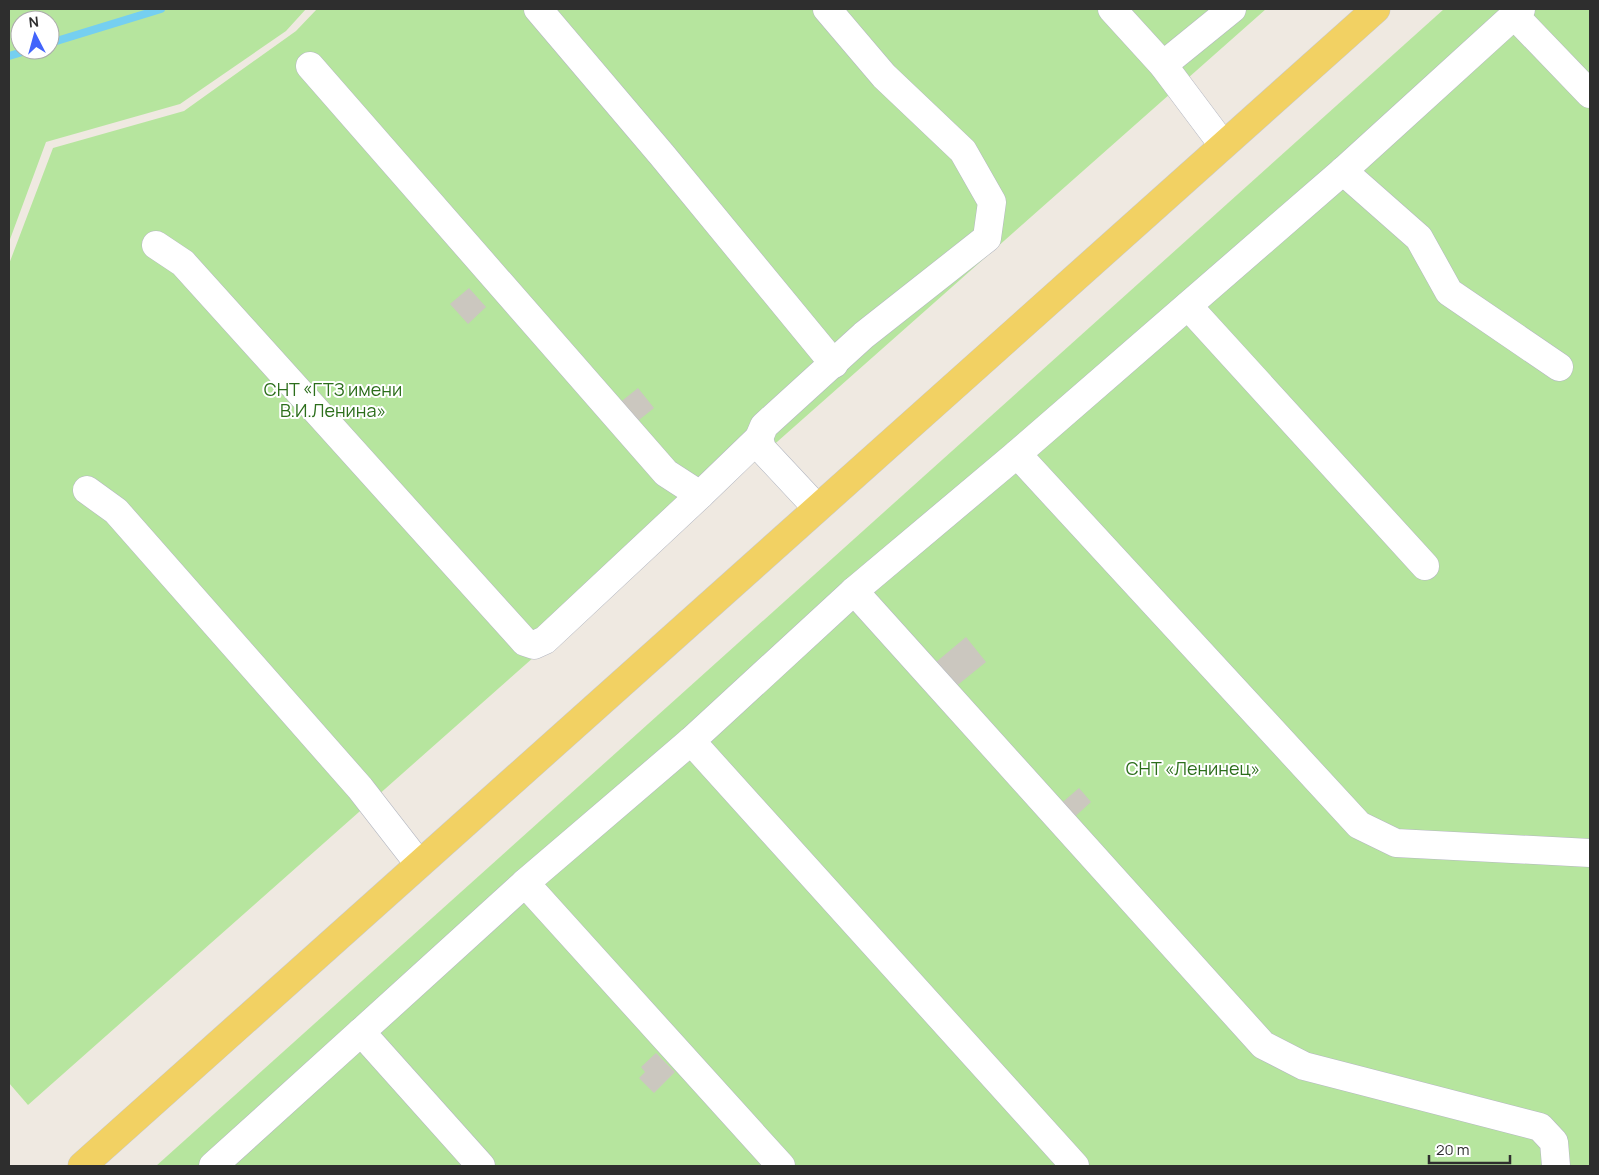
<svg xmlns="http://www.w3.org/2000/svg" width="1599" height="1175" font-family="Manrope,sans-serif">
<rect width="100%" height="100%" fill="#efe9e1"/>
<g fill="#b6e59e" fill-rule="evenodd">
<path d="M9 9H306L286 31 180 104 46 142 9 242ZM20 20H50V50H20Z"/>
<path d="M317 9H1266L28 1105 9 1083V264L53 148 184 111 296 31Z"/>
<path d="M1444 9H1590V1166H156Z"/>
</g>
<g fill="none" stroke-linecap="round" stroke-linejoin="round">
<g stroke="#75cff0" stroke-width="8">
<path d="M50 43 161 9"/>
<path d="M9 56 29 50"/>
</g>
</g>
<g fill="#cbc7bf">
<path d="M469 288 486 307 468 324 450 304Z"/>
<path d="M638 388 654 408 634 424 618 404Z"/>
<path d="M966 637 986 662 949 692 929 668Z"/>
<path d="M1079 788 1091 802 1070 821 1057 807Z"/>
<path d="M656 1053 675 1072 654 1093 639 1078 645 1072 641 1067Z"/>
</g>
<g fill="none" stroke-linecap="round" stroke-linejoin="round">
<g stroke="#b4b7c1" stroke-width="29">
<g id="minor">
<path d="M538 9 662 155 834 364"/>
<path d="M1112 9 1163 65 1223 145"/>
<path d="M1514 15 1590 94"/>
<path d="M1163 65 1232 9"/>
<path d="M310 66 666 473 700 495 759 438"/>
<path d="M1343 171 1419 238 1449 292 1559 367"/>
<path d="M156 245 183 263 525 642 534 645 545 640 700 495"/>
<path d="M1188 306 1425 566"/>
<path d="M1017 454 1359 825 1396 843 1590 853"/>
<path d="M87 490 116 511 360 788 419 864"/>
<path d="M817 508 762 449 759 438 764 426 864 335 987 238 992 202 963 151 884 76 827 9"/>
<path d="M854 591 1263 1045 1304 1066 1540 1127 1554 1142 1556 1166"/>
<path d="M525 883 691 741"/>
<path d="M213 1166 361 1032"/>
<path d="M481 1166 361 1032 525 883 781 1166"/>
<path d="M1075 1166 691 741 854 591 1017 454 1343 171 1521 9"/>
</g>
</g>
<g stroke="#c9c9c9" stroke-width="29">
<path id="major" d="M82 1166 1376 9"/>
</g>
<use href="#minor" stroke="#fff" stroke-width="28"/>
<use href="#major" stroke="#f2d163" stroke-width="28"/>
</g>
<g text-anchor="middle" stroke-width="4" stroke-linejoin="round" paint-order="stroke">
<g font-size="18" fill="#2c6e1b" stroke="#fff">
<text x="333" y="396">СНТ «ГТЗ имени<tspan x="333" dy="21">В.И.Ленина»</tspan></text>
<text x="1193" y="775">СНТ «Ленинец»</text>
</g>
</g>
<rect width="1599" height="1175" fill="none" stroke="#2e2e2e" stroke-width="20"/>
<g transform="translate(35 35) rotate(354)"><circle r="24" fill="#ffffff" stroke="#ababab"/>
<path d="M0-4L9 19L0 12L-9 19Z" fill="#4264fb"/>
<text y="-8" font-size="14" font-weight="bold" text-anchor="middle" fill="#2e2e2e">N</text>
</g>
<path d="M1429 1155v8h81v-8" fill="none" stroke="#2e2e2e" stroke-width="2.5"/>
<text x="1436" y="1155" font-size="15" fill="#2e2e2e" stroke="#ffffff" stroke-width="4" paint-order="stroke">20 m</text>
</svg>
